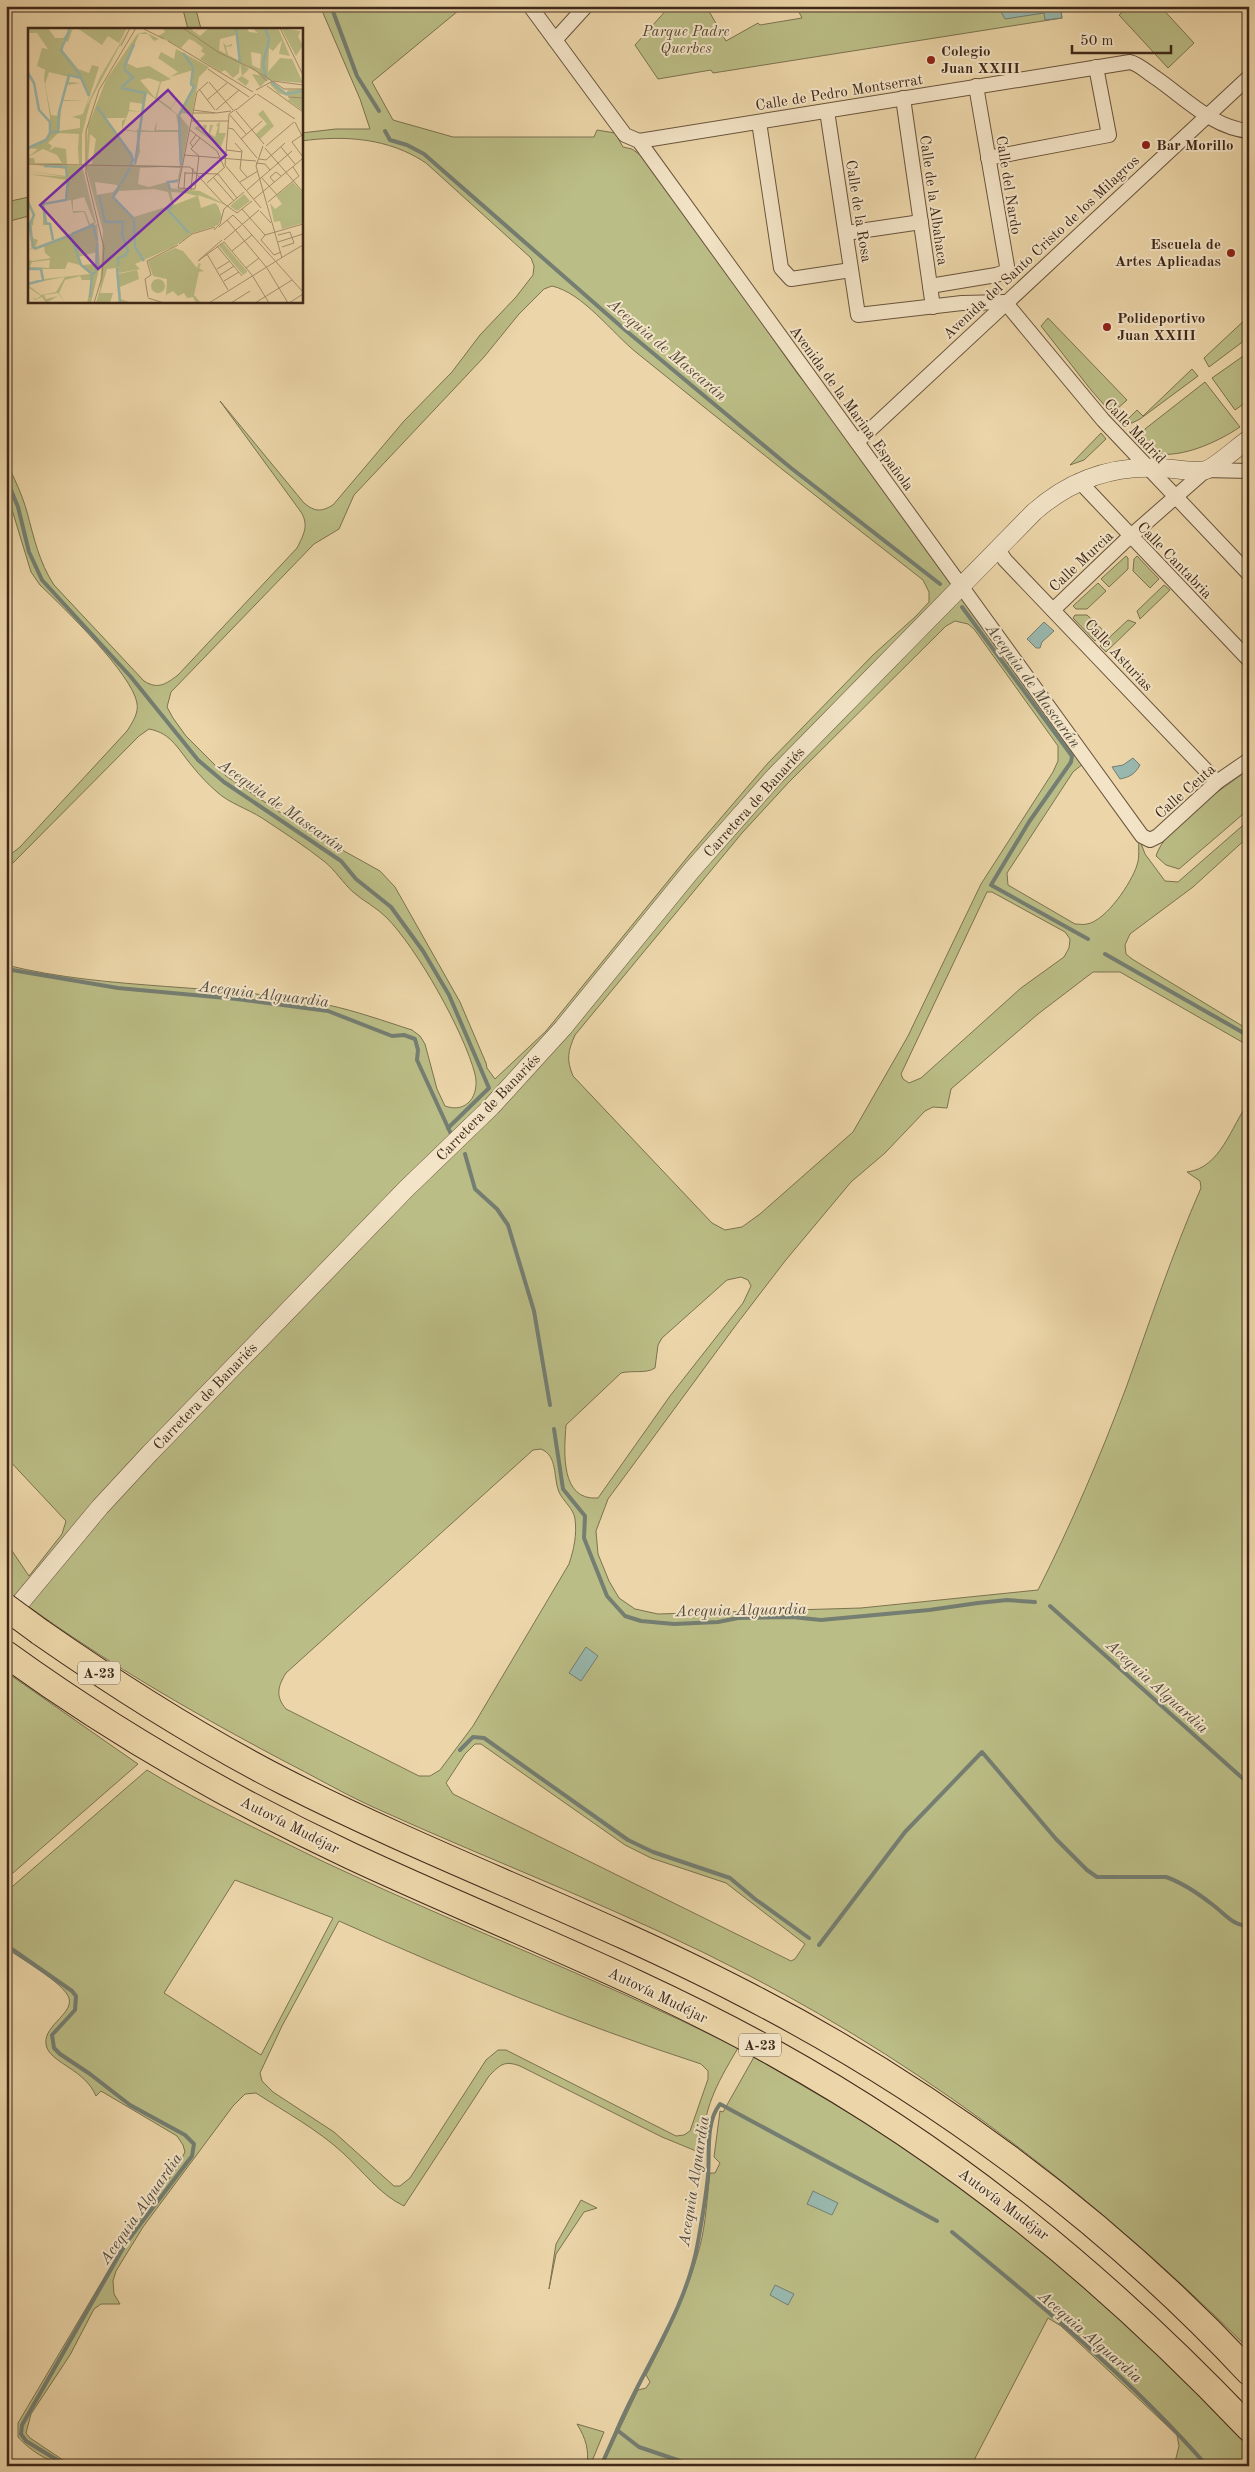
<svg xmlns="http://www.w3.org/2000/svg" width="1255" height="2472" font-family="'Old Standard TT',serif">
<rect width="100%" height="100%" fill="#ecd6a9"/>
<filter id="stains"><feTurbulence type="fractalNoise" baseFrequency=".004" numOctaves="4"/><feColorMatrix values="0 0 0 0 .2 0 0 0 0 .09 0 0 0 0 .02 0 0 0 .5 -.17"/></filter>
<radialGradient id="worn" r=".72"><stop offset=".6" stop-color="#630" stop-opacity="0"/><stop offset="1" stop-color="#630" stop-opacity=".3"/></radialGradient>
<g fill="#bbbd86" stroke="#7c7250" fill-rule="evenodd">
<path d="M182 6H195L201 29H188Z"/>
<path d="M320 6H464L372 82 393 120 453 137H594L597 130 615 133 623 147 632 149 646 159 797 373 853 444 1084 763 1073 772 1007 873 1008 885 1075 924C1079 924 1084 925 1087 924 1106 921 1132 882 1137 865 1140 857 1138 846 1139 838L1145 854 1165 881 1178 882 1249 820V836L1193 887 1130 934 1125 945 1126 954 1132 959 1249 1030V1046L1120 972H1093L1038 1014 951 1089 947 1108 933 1107 925 1111 885 1153 851 1182 785 1261 736 1325 608 1499 596 1531 598 1554 609 1581 619 1598 635 1609 658 1614 861 1608 1038 1590C1071 1525 1100 1457 1126 1388 1150 1321 1172 1254 1201 1188L1200 1181 1187 1172C1221 1168 1231 1126 1249 1102V2349C1101 2202 935 2072 750 1976 628 1912 498 1864 373 1807 342 1793 312 1775 282 1760 186 1709 93 1655 6 1590V1542L29 1576 62 1534 66 1521 6 1457V965C111 991 222 983 328 1005 356 1011 384 1021 412 1030L420 1036 425 1044 437 1089 445 1106C467 1114 480 1095 475 1074 464 1032 417 948 386 917 376 907 363 901 353 892 343 883 335 870 325 862 305 846 283 832 262 818 248 809 229 803 217 792 208 784 200 776 193 767 179 751 172 733 149 729L139 736 6 870V858L20 847 127 731C132 723 139 713 137 703 132 674 64 608 40 585L31 572 6 490V461C14 478 22 494 27 512 34 538 39 562 54 585L144 681C158 690 166 684 178 675L297 548C304 534 309 525 301 512L220 401 304 503C315 512 321 512 333 505L404 421 452 372 480 335 516 297 533 275 534 266 531 258 426 163C389 138 345 135 301 141V133L336 129H370L360 99ZM552 286C583 293 612 333 637 353 732 430 827 505 923 580L929 592V602L916 616 873 655 768 763 690 854 546 1031 495 1079 487 1068 486 1063 460 1002 395 887 380 871 308 831 226 776 186 736 173 718 167 707 171 692 314 544 339 529 354 495 484 357 519 314 544 289ZM955 621 968 624 974 629 1058 746V761L1053 772 981 884 908 1036 853 1132 760 1214 742 1227 725 1230 712 1223 573 1076C566 1059 568 1051 575 1035L742 833 789 782 946 626ZM987 892H992L1065 932 1070 939 1069 948 1064 957 1021 988 921 1078 909 1083 903 1079 901 1074ZM741 1277 748 1280 751 1286 743 1303 670 1396 598 1498C560 1501 564 1452 566 1425L621 1373C632 1370 646 1374 655 1368L658 1345 662 1338 727 1280ZM541 1449C558 1456 553 1477 559 1492 563 1501 574 1509 575 1519 577 1535 574 1549 569 1564L473 1726 440 1770 430 1776H419L286 1709C275 1696 278 1686 286 1673L533 1450ZM475 1744H481L625 1845 651 1858 726 1883 805 1944 795 1959 791 1961 453 1794 446 1783 465 1754Z"/>
<path d="M670 6H706L726 41 758 23 760 25 802 18 796 6H1060L1062 18 713 73 711 70 658 79 635 45Z"/>
<path d="M1129 6H1160L1194 43 1168 68 1119 15Z"/>
<path d="M29 197V216L6 222V202Z"/>
<path d="M1249 316V337L1209 367 1204 358Z"/>
<path d="M1048 318 1127 400 1118 408 1122 413 1116 418 1091 390 1041 326Z"/>
<path d="M1249 352V400L1235 410 1212 378Z"/>
<path d="M1192 369 1198 376 1140 419 1132 423 1119 420 1124 415 1128 419 1137 410 1143 416Z"/>
<path d="M1205 382 1240 427C1216 443 1177 461 1148 452L1142 440 1145 429Z"/>
<path d="M1101 433 1106 439 1084 460 1070 465Z"/>
<path d="M1126 556 1128 558V569L1109 587 1101 579Z"/>
<path d="M1137 556 1159 579 1150 588 1133 571 1134 559Z"/>
<path d="M1098 583 1106 591 1087 609H1076L1073 606Z"/>
<path d="M1164 585 1170 590 1140 619 1137 611Z"/>
<path d="M1075 615H1087L1105 632 1095 641 1073 618Z"/>
<path d="M1128 620 1136 623 1106 652 1100 646Z"/>
<path d="M1249 769V809L1179 869 1166 865 1156 856C1165 826 1224 788 1249 769Z"/>
<path d="M6 1672 138 1764 6 1879Z"/>
<path d="M147 1770C186 1794 226 1814 267 1834 421 1912 584 1971 738 2048 715 2087 704 2107 701 2153L662 2137 520 2066C504 2060 500 2065 489 2076L404 2206C380 2195 362 2170 343 2153 317 2129 285 2112 256 2093L245 2094 233 2106 143 2227 116 2271 113 2281 114 2294 120 2304H101L94 2309 70 2355 31 2414 26 2433 30 2438 72 2466C54 2466 30 2451 18 2437V2423L136 2224 176 2169 185 2152 183 2145 177 2136 101 2091 96 2096C85 2070 54 2064 47 2048 39 2027 74 2015 69 1998 64 1983 20 1958 6 1948V1892ZM235 1880 333 1918 261 2055 164 1993ZM339 1921C457 1974 578 2024 701 2064L708 2071V2079L690 2131 684 2135 676 2136 506 2050H498L486 2060 410 2178 400 2186H394L334 2132 273 2092 262 2081 260 2073 282 2026Z"/>
<path d="M754 2057C806 2088 860 2118 910 2151 1033 2235 1151 2335 1249 2448V2466H1174L1179 2446 1177 2435 1061 2326 1048 2318 971 2466H602L638 2390 646 2388 650 2382 646 2375C668 2333 688 2292 700 2246 706 2223 707 2197 710 2173H715L720 2163 714 2157 720 2111 723 2112Z"/>
<path d="M581 2200 597 2208 584 2212 556 2254 549 2289 556 2244Z"/>
<path d="M577 2424 604 2432 590 2466H587C589 2449 586 2439 577 2424Z"/>
</g>
<g fill="#99b8ae" stroke="#757e72">
<path d="M998 6H1060L1062 18 1045 20 1044 13 1005 19Z"/>
<path d="M1044 622 1054 631 1042 642 1040 648H1036L1027 639Z"/>
<path d="M1133 758 1140 765C1135 774 1130 777 1120 779L1112 767 1123 765Z"/>
<path d="M586 1647 598 1656 581 1681 569 1673Z"/>
<path d="M813 2191 838 2203 832 2215 807 2204Z"/>
<path d="M775 2285 794 2294 788 2305 770 2295Z"/>
</g>
<g fill="none" stroke-linecap="round" stroke-linejoin="round">
<g stroke="#757e72" stroke-width="4">
<path d="M331 6 357 76 379 111"/>
<path d="M385 131 390 140 407 145 424 154 624 329 791 468 940 584"/>
<path d="M6 478 18 507 29 552 42 580 131 677 198 760 224 782 341 861 356 879 391 907 423 951 449 995 489 1088 448 1128"/>
<path d="M962 607 1072 756 1071 762 1029 822 991 885 1088 939"/>
<path d="M1105 954 1249 1036"/>
<path d="M6 969 118 988 237 999 328 1011 392 1036 404 1035 415 1039 418 1050 417 1060 451 1134"/>
<path d="M465 1154 475 1189 497 1209 508 1225 534 1311 550 1405"/>
<path d="M554 1429 563 1489 585 1516 584 1538 607 1596 625 1616 641 1621 674 1624 718 1622 738 1618 792 1617 821 1620 929 1610 978 1603 1007 1600 1035 1602"/>
<path d="M1050 1606 1249 1784"/>
<path d="M460 1750 473 1737 484 1738 628 1840 653 1852 730 1878 755 1899 809 1938"/>
<path d="M6 1945 72 1991 76 1996 75 2010 52 2035 54 2048 60 2054 90 2074 130 2105 185 2135 194 2144 192 2156 126 2243 22 2425 21 2434 26 2441 67 2466"/>
<path d="M819 1945 905 1832 982 1752 1056 1839 1087 1870 1097 1877H1166C1183 1883 1199 1894 1213 1905 1225 1914 1233 1926 1249 1926"/>
<path d="M952 2232C1041 2305 1131 2379 1207 2466"/>
<path d="M617 2430C643 2368 686 2311 698 2242 702 2220 706 2197 708 2175 710 2153 705 2123 720 2104L937 2221"/>
<path d="M601 2466 617 2430 639 2447 695 2466"/>
</g>
<g stroke="#6a543d" stroke-width="16">
<g id="minor">
<path d="M530 6 625 135 639 141 1142 836 1150 840 1158 836 1217 782 1249 760"/>
<path d="M555 40 586 6"/>
<path d="M903 98 933 307"/>
<path d="M827 111 858 315 962 303 1005 302 1103 420 1249 574"/>
<path d="M759 122 781 268 791 279 851 270"/>
<path d="M639 141 1130 62C1139 64 1148 73 1156 78 1185 98 1213 128 1249 131"/>
<path d="M988 158 1109 135 1096 67"/>
<path d="M846 233 921 222"/>
<path d="M930 286 996 275 1005 272 1007 266 976 86"/>
<path d="M857 442 1249 77"/>
<path d="M1079 481 1249 660"/>
<path d="M998 549 1005 560 1217 782"/>
<path d="M1053 610 1124 542 1206 470 1249 471"/>
</g>
</g>
<g stroke="#6a543d" stroke-width="19">
<path id="tertiary" d="M6 1620 100 1507 150 1453 406 1189 491 1107 563 1028 691 871 775 776 1034 512C1070 480 1111 465 1160 468 1171 468 1195 473 1206 470 1214 468 1240 445 1249 439"/>
</g>
<g stroke="#3e2819" stroke-width="28">
<g id="motorway">
<path d="M40 1632C119 1687 199 1738 285 1782 434 1858 592 1915 741 1992 929 2088 1104 2217 1249 2372"/>
<path d="M6 1654C114 1732 230 1799 351 1856 492 1922 638 1977 774 2053 956 2154 1106 2278 1249 2428"/>
</g>
</g>
<use href="#minor" stroke="#f3e4c7" stroke-width="14"/>
<use href="#tertiary" stroke="#f3e4c7" stroke-width="18"/>
<use href="#motorway" stroke="#ecd6a9" stroke-width="26"/>
<g stroke="#3e2819" stroke-width="28" stroke-linecap="butt">
<path id="motorway-bridge" d="M6 1607 40 1632"/>
</g>
<use href="#motorway-bridge" stroke="#ecd6a9" stroke-width="26"/>
</g>
<g fill="#8f2418" stroke="#f3e4c7" stroke-width="2">
<circle cx="931" cy="60" r="5"/>
<circle cx="1146" cy="145" r="5"/>
<circle cx="1231" cy="253" r="5"/>
<circle cx="1107" cy="327" r="5"/>
</g>
<g text-anchor="middle" stroke-width="4" stroke-linejoin="round" paint-order="stroke">
<g fill="#f3e4c7" stroke="#74604d" stroke-width="1">
<rect x="78" y="1661.5" width="42" height="23" rx="4"/>
<rect x="739" y="2033.5" width="42" height="23" rx="4"/>
</g>
<g font-size="14" font-weight="bold" fill="#3e2819">
<text x="99" y="1678">A-23</text>
<text x="760" y="2050">A-23</text>
</g>
<g font-size="15" font-style="italic" fill="#57462f" stroke="#f3e4c7">
<text x="686" y="36">Parque Padre<tspan x="686" dy="17">Querbes</tspan></text>
</g>
<g font-size="15" font-weight="bold" fill="#3e2819" stroke="#f3e4c7" text-anchor="start">
<text x="941" y="56">Colegio<tspan x="941" dy="17">Juan XXIII</tspan></text>
<text x="1156" y="150">Bar Morillo</text>
<text x="1221" y="249" text-anchor="end">Escuela de<tspan x="1221" dy="17">Artes Aplicadas</tspan></text>
<text x="1117" y="323">Polideportivo<tspan x="1117" dy="17">Juan XXIII</tspan></text>
</g>
<g font-size="15" fill="#3e2819" stroke="#f3e4c7">
<text transform="translate(839 92) rotate(-9)" y="5">Calle de Pedro Montserrat</text>
<text transform="translate(1009 185) rotate(81)" y="5">Calle del Nardo</text>
<text transform="translate(934 200) rotate(82)" y="5">Calle de la Albahaca</text>
<text transform="translate(859 211) rotate(81)" y="5">Calle de la Rosa</text>
<text transform="translate(1041 247) rotate(-43)" y="5">Avenida del Santo Cristo de los Milagros</text>
<text transform="translate(852 408) rotate(54)" y="5">Avenida de la Marina Española</text>
<text transform="translate(1135 431) rotate(47)" y="5">Calle Madrid</text>
<text transform="translate(1175 560) rotate(46)" y="5">Calle Cantabria</text>
<text transform="translate(1081 561) rotate(-43)" y="5">Calle Murcia</text>
<text transform="translate(1119 655) rotate(47)" y="5">Calle Asturias</text>
<text transform="translate(1185 791) rotate(-41)" y="5">Calle Ceuta</text>
<text transform="translate(754 802) rotate(-48)" y="5">Carretera de Banariés</text>
<text transform="translate(488 1107) rotate(-46)" y="5">Carretera de Banariés</text>
<text transform="translate(205 1396) rotate(-46)" y="5">Carretera de Banariés</text>
<text transform="translate(290 1825) rotate(27)" y="5">Autovía Mudéjar</text>
<text transform="translate(658 1995) rotate(26)" y="5">Autovía Mudéjar</text>
<text transform="translate(1004 2204) rotate(37)" y="5">Autovía Mudéjar</text>
</g>
<g font-size="16" font-style="italic" fill="#554c3e" stroke="#f3e4c7">
<text transform="translate(668 349) rotate(40)" y="6">Acequia de Mascarán</text>
<text transform="translate(1034 685) rotate(54)" y="6">Acequia de Mascarán</text>
<text transform="translate(282 805) rotate(35)" y="6">Acequia de Mascarán</text>
<text transform="translate(264 993) rotate(7)" y="6">Acequia Alguardia</text>
<text transform="translate(741 1609) rotate(-1)" y="6">Acequia Alguardia</text>
<text transform="translate(1158 1686) rotate(42)" y="6">Acequia Alguardia</text>
<text transform="translate(693 2181) rotate(-81)" y="6">Acequia Alguardia</text>
<text transform="translate(140 2208) rotate(-55)" y="6">Acequia Alguardia</text>
<text transform="translate(1091 2336) rotate(41)" y="6">Acequia Alguardia</text>
</g>
</g>
<g transform="translate(28 28)">
<rect width="275" height="275" fill="#ecd6a9"/>
<path d="M0 0H20L27 10H35L45 0 40 14 35 12V23L50 41 61 45 64 37 71 39 58 80 72 49 101 0 63 72 54 106V137H51L50 118 49 137 0 135V130H6L7 135H34L29 127 15 121 0 129 10 121 0 120 21 109 22 89 16 51 17 42 20 43 9 38 14 20 20 21 9 5H0ZM21 44 41 49 29 88 23 87 17 56ZM42 48 53 50 61 69 55 86 44 89 52 91V100L31 103 34 73H58L35 72 39 57 53 55 41 54ZM30 105 51 106 49 136 39 137 38 121 27 119 21 123 24 118 20 115ZM49 0H99L91 15 80 8 74 17ZM135 0H163L166 4 174 0 167 4 172 8 181 0H219L221 4 230 5 224 0H250L262 28 251 26 254 12 245 23 241 20 240 44 252 30 264 31 275 55 239 52 232 59 224 46 235 48 214 35 221 41 214 48 221 53 218 58 209 51 214 48 212 35 211 45 205 50 197 42 193 44 175 33 172 31 177 26 173 23 175 20 166 13 161 11 153 20 130 8 137 4ZM208 7 211 25 210 32 200 27 198 19 204 18V16L198 18 195 14 198 26 191 22 192 11ZM223 24 233 26 232 41 224 37ZM253 0 272 3 270 9 275 17 268 28ZM117 4 131 11 126 13 120 6H111L99 35 109 40 121 38 143 51 133 54 129 70 143 80 156 59 143 81 150 87 164 60 165 42 142 49 150 44 130 30 133 24 146 31 148 21 181 39 171 49 164 86 153 85 152 88 161 99 151 153 141 155 142 160 172 163 198 177 170 167 173 180 187 175 190 178 194 189 190 197 165 205 145 219 107 236 112 241 91 245 89 241 90 246 109 242 111 251 92 259 93 271 101 274 91 275 88 240 79 241 72 265H85L82 275H68L72 261 75 203 58 140 60 98 78 52 108 8 110 6ZM121 50 132 54 127 70 112 52ZM119 65 148 86 151 102H128L129 92 126 103 112 102ZM102 74 116 76 111 100 108 103 94 101 101 83 114 84 101 82ZM77 90H98L94 93V102L109 104 110 125 105 137 103 126ZM111 104H150L152 138 107 137 112 124ZM62 106 68 111 64 136 60 137ZM136 139 152 140 150 151 121 159 110 156 112 140ZM67 154 89 157 90 158 85 164 69 167ZM126 161 140 164 144 177 106 189 86 169 91 163ZM143 164 157 165 169 168 146 177ZM245 55 258 65 260 62 275 61V83L260 72 263 69 250 65 242 56ZM235 82 246 98 232 111 228 106 239 96 230 86ZM192 94 191 105H198L193 119 166 100 173 97 171 101 176 104 175 97H179L177 104 181 106 182 97H185L182 106 187 109 190 99 188 97ZM0 136 54 138 68 195 61 198 56 184 45 185 43 172 16 176 18 195H22L25 212 22 197H15V176L37 171 39 152 0 146 38 149 0 143 38 148V141ZM56 169 66 194 62 196 57 183H45V172ZM265 154 275 165V195L254 201 252 193 246 194 242 175 247 181 254 176 248 168ZM216 166 222 173 209 183 202 178ZM0 173 6 187 5 197 3 198 4 210 10 212 7 220 69 196 72 237 63 275H59L64 252H54L52 248 37 252 31 265 37 275 30 265 16 267 18 271 30 268 18 275 14 269 7 272 4 269 8 271 13 268 1 260 0 257 13 267 28 264 37 249 16 253 12 241H0V231L4 233 23 230 17 225 16 218 0 222 4 220 0 196 6 190ZM69 224 68 236 54 237 50 229ZM22 232 21 240 2 239 4 234ZM40 234 52 237 62 246 16 251 14 241H37ZM195 215 219 243V244L215 247 191 218ZM147 220 155 223 169 240 171 235 173 236 171 240 176 243 171 244 166 267 173 275H168L165 269 159 270 156 265 150 268 145 263 138 267 139 251 125 248 120 233ZM123 258a7 7 0 1 1 14 0a7 7 0 1 1-14 0Z" fill="#bbbd86" fill-rule="evenodd"/>
<path fill="none" stroke="#99b8ae" stroke-width="2.5" d="M42 0 33 22 53 48M208 0 212 34M237 0 241 11 235 36 238 50M155 25 165 39M96 40 106 16M0 45 6 55 11 82 22 94V105L18 112 0 120M243 54 258 66 275 63M94 59 105 49 96 41M93 60 117 65 107 136M69 79 103 126 105 132 102 138M151 87 166 59 163 56 165 40M151 88 153 137M22 104H30L31 84 41 47 53 50 61 68M16 138 38 139 39 149M93 156 102 140M92 157 85 169 105 190M142 162 140 154 150 153M71 167 77 194M0 174 6 187 2 196 5 220M144 178 140 182 161 205M106 191 107 219 116 233M77 194H95L94 206 100 222 98 227 90 230V238M44 206 65 197 69 213M25 212 22 196 18 195 15 176 38 172 40 151M6 221 43 207 53 237 63 245M89 240 92 275M0 241H13L15 252 0 256M68 243 69 215M62 269 64 246 68 244"/>
<path fill="none" stroke="#a6906f" stroke-width="1" d="M114 0 136 11M155 0 190 24 227 42 239 53M252 0 275 47M140 13 225 64M93 18 102 0M180 41 221 69M232 45 256 61H275M181 54 205 82M239 58 275 84M171 61 187 82M228 62 245 53 275 57M229 66 267 91M260 69 275 70M179 72 199 55M208 81 201 86 197 137 233 180M165 82 188 85 203 83M188 82 211 62M208 82 228 66M208 83 236 116M165 85H187M202 87 218 106M163 93H200M267 94 275 110M200 100 205 101 229 130M162 102 189 123 196 139M274 107 264 114 275 129M172 110 163 121 171 128 167 161 150 160 169 64 180 54M213 111 234 93M207 115 214 123 212 141 219 149M235 118 228 138 254 230M238 118 266 94M165 119 162 115 168 107M253 119 267 136M237 120 275 164M199 122 214 124M156 127 228 133M231 131 238 132 257 115M228 135 237 136 242 142M0 136 162 139 195 175 209 185 224 173M157 145 190 146M190 146 209 170M185 149 206 173M233 149 249 167M212 154 230 143M246 154 242 149 248 144 253 148M179 155 197 139M156 161 157 144M163 162 165 140M219 162 264 123M226 171 274 131M240 174 271 148 265 139M214 181 237 207M232 183 243 195M199 192 239 240 260 275M215 197 275 264M191 199 205 187 214 196M186 202 192 196 196 181 216 164M237 207 275 196M237 207 233 212 246 227 253 224M250 207 262 204 266 215 254 219M194 212 170 233 196 214M196 212 231 182M196 214 224 247 241 275M250 214 275 206M151 216 164 206 187 199M189 218 214 248M204 223 224 207M179 226 200 262M258 227 275 217M218 240 231 230M189 241 202 233M192 247 206 238M196 253 211 244M120 269 117 251 123 247 119 233 150 217M120 270 136 275M66 275 74 249 76 220 58 145V103L71 62 108 0M181 275 258 227M203 275 222 263M227 275 264 252M261 275 275 266"/>
<path fill="#7b2cbf" fill-opacity="0.15" stroke="#7b2cbf" stroke-width="2.5" d="M140 62 198 127 70 241 12 177Z"/>
<rect width="275" height="275" fill="none" stroke="#3e2819" stroke-width="2.5"/>
</g>
<rect width="1255" height="2472" fill="none" stroke="#ecd6a9" stroke-width="25"/>
<rect x="8" y="8" width="1240" height="2457" fill="none" stroke="#3e2819" stroke-width="2.5"/>
<rect x="12" y="12" width="1230" height="2447" fill="none" stroke="#3e2819"/>
<path d="M1072 45v8h99v-8" fill="none" stroke="#3e2819" stroke-width="2.5"/>
<text x="1080" y="45" font-size="15" fill="#3e2819" stroke="#f3e4c7" stroke-width="4" paint-order="stroke">50 m</text>
<rect width="100%" height="100%" filter="url(#stains)"/>
<rect width="100%" height="100%" fill="url(#worn)"/>
</svg>
